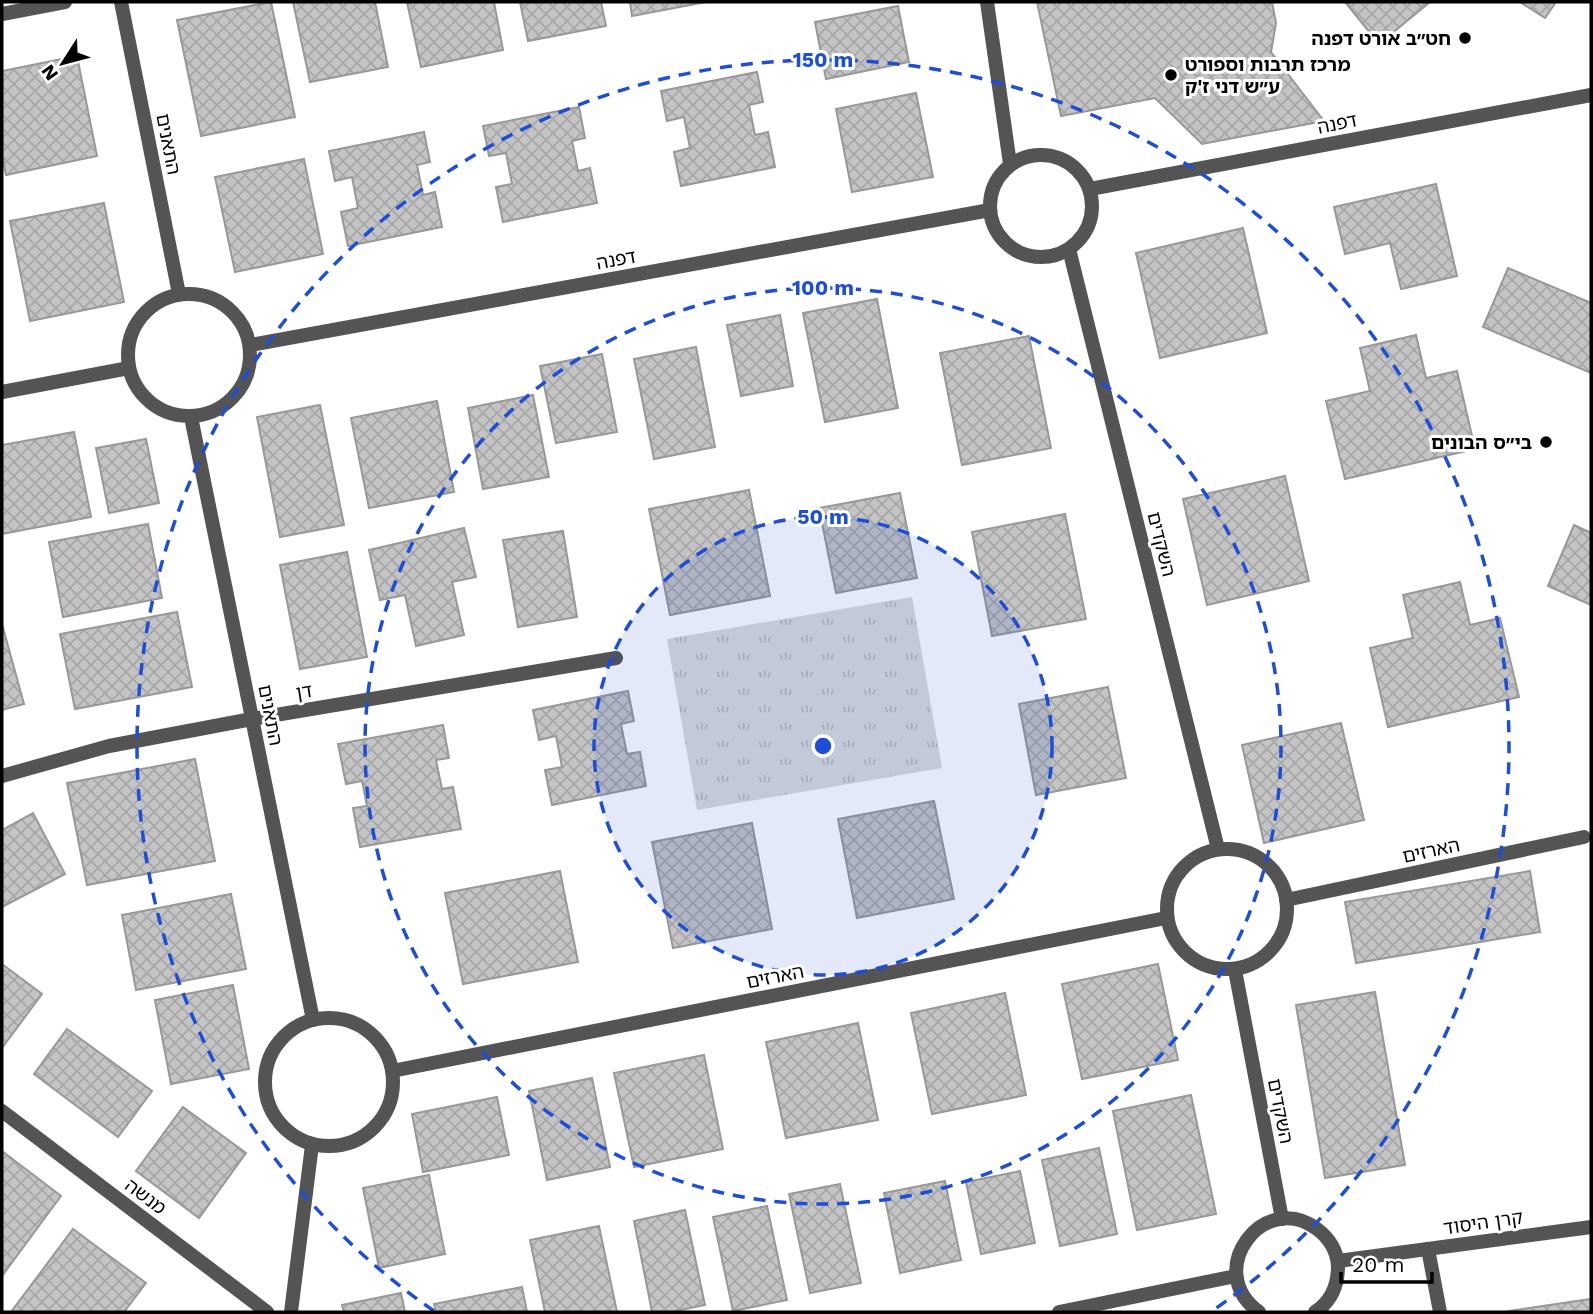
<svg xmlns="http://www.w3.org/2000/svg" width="1593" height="1314" font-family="'Work Sans','Noto Sans Hebrew',sans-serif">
<defs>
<pattern id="grass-tufts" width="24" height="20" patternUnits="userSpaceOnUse" patternTransform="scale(1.75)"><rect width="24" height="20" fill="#dbdbdb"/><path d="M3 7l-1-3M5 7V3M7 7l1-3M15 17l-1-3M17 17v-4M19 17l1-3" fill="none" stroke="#bababa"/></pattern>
<pattern id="building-cross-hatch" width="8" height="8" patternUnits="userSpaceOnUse" patternTransform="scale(1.75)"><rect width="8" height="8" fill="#c4c4c4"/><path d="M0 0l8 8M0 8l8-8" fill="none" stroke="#a7a7a7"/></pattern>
</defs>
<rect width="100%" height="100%" fill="#fff"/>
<path fill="url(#grass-tufts)" d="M912 597 942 768 697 810 667 639Z"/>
<g fill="url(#building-cross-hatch)" stroke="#989898" stroke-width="2">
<path d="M271 2 295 117 201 136 177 20Z"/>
<path d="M293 2H375L388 67 310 82Z"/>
<path d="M407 2H494L503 50 421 67Z"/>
<path d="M520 2H601L606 26 528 41Z"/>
<path d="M630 2H706L632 16Z"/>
<path d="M1037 2H1272L1276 23 1271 52 1324 121 1202 144 1155 98 1061 116Z"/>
<path d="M1345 2H1430L1379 44Z"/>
<path d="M1520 2H1556L1545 18Z"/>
<path d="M898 6 909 62 826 79 815 22Z"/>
<path d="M77 56 97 156 6 175 2 156V71Z"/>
<path d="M757 72 763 102 749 105 755 135 768 132 775 167 681 186 674 152 690 148 684 117 667 121 661 91Z"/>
<path d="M916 93 933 177 852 192 836 109Z"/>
<path d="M579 107 585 138 572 141 578 171 590 168 597 203 503 222 496 187 512 184 506 153 489 156 483 126Z"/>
<path d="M424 132 430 162 417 165 423 195 435 192 442 227 348 246 341 212 358 208 352 177 335 181 329 151Z"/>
<path d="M304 159 323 254 235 272 215 177Z"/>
<path d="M1436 184 1457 276 1401 289 1390 243 1345 254 1334 207Z"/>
<path d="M104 203 124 302 30 321 10 221Z"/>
<path d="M1243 228 1267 333 1160 358 1136 253Z"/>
<path d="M1508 268 1591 303V373L1483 327Z"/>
<path d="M877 299 898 408 825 422 803 313Z"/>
<path d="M780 315 793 386 741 396 727 325Z"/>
<path d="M1416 335 1426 378 1457 371 1475 449 1345 479 1326 401 1370 391 1360 348Z"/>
<path d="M1029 336 1051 448 962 465 940 353Z"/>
<path d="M696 347 715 447 654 459 634 359Z"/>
<path d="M602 354 617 432 556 443 540 366Z"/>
<path d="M533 395 549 477 483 489 468 408Z"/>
<path d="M437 401 454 492 369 508 351 418Z"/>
<path d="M320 405 344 525 280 537 257 417Z"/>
<path d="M74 432 91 517 2 534V445Z"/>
<path d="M146 439 159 503 109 513 96 448Z"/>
<path d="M1285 476 1309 581 1207 605 1183 499Z"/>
<path d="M749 490 770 596 670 615 649 509Z"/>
<path d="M900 493 917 578 836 593 819 508Z"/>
<path d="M1065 514 1086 619 992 636 972 532Z"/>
<path d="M148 524 162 598 63 617 49 542Z"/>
<path d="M1574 525 1591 533V605L1548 586Z"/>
<path d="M464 528 476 577 452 582 464 635 416 646 405 595 380 600 369 550Z"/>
<path d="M563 531 577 617 518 627 503 540Z"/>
<path d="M347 552 367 657 300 669 280 565Z"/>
<path d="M1460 582 1470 625 1500 618 1519 697 1388 727 1370 648 1413 638 1403 595Z"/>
<path d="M177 612 192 687 75 709 60 634Z"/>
<path d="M2 624 24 704 2 710Z"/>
<path d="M1108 687 1126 778 1036 795 1019 704Z"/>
<path d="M628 691 634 721 621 724 627 754 640 752 646 786 552 805 545 770 562 767 556 736 539 740 533 710Z"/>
<path d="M1341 723 1364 820 1264 843 1242 745Z"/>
<path d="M443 725 449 758 436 760 442 789 453 787 461 829 360 847 353 808 367 806 362 781 346 784 338 744Z"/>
<path d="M195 759 215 861 87 885 67 783Z"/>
<path d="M934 801 954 899 857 918 838 819Z"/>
<path d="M33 813 65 874 2 907V830Z"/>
<path d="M752 823 772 929 673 948 652 842Z"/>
<path d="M560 871 578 962 463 984 445 893Z"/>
<path d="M1530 871 1540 932 1356 963 1345 902Z"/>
<path d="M231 894 246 969 136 990 122 915Z"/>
<path d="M2 964 42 994 2 1048Z"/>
<path d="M1158 964 1178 1060 1082 1079 1062 984Z"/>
<path d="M233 985 249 1069 171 1084 155 1000Z"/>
<path d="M1375 992 1405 1165 1325 1178 1296 1005Z"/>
<path d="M1005 993 1026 1095 932 1114 911 1013Z"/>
<path d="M858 1023 878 1120 786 1138 766 1042Z"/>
<path d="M67 1029 152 1091 118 1137 34 1074Z"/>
<path d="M704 1055 723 1149 634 1167 614 1073Z"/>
<path d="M592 1078 610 1167 547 1180 529 1091Z"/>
<path d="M1191 1095 1216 1214 1137 1230 1113 1111Z"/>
<path d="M497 1097 509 1155 423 1172 412 1114Z"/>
<path d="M183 1107 246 1153 199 1218 136 1171Z"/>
<path d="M1099 1148 1117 1234 1060 1246 1042 1160Z"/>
<path d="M2 1151 61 1196 2 1276Z"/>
<path d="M1020 1171 1035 1243 981 1254 966 1182Z"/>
<path d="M429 1175 445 1254 379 1268 363 1188Z"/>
<path d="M945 1181 961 1260 900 1273 884 1193Z"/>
<path d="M840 1184 861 1283 810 1293 789 1194Z"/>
<path d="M767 1206 787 1300 733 1311 713 1217Z"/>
<path d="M685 1210 705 1305 671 1312H652L634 1221Z"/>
<path d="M599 1226 617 1312H545L530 1240Z"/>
<path d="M73 1229 146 1283 124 1312H11Z"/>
<path d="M522 1287 527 1312H436L434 1304Z"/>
<path d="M401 1293 405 1312H344L342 1305Z"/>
<path d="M1591 1299V1312H1510L1509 1311Z"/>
</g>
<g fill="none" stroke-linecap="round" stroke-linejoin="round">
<g stroke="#545454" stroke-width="14">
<path d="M121 2 179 294"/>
<path d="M987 2 1010 164"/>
<path d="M2 14 65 2"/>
<path d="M1069 249 1218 849"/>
<path d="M2 776 109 746 252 719 616 658"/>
<circle cx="1227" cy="909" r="60"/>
<path d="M1286 900 1584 837"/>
<path d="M1235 970 1282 1219"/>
<path d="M392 1071 1166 918"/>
<path d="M1428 1249 1440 1312"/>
</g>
<g stroke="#545454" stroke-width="14">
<circle cx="1041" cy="206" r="51"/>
<path d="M1090 189 1591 95"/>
<circle cx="189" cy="355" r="61"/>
<path d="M250 345 990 210"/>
<path d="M2 392 129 368"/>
<path d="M191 417 313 1020"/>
<circle cx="329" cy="1082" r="64"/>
<path d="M2 1111 267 1312"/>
<path d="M1338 1261 1591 1227"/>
<path d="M291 1312 312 1145"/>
<path d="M1059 1312 1236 1276"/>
<path d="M1259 1312C1202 1271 1264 1189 1317 1229 1329 1238 1337 1251 1338 1266 1338 1285 1332 1301 1315 1312"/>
</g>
</g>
<circle cx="823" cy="746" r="229" fill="#1d4ed8" fill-opacity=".12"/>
<g fill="none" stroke="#1d4ed8" stroke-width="3.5" stroke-dasharray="12 9">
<circle cx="823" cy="746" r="229"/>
<circle cx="823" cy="746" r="458"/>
<path d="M434 1311A686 686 0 1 1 1212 1311"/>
</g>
<g fill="#000" stroke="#fff" stroke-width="2.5">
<circle cx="1465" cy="38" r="7"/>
<circle cx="1171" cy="75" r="7"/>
<circle cx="1546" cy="442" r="7"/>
</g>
<g text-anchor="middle" stroke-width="6" stroke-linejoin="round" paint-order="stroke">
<g font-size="19" font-weight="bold" fill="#000" stroke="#fff" text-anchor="end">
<text x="1451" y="45">חט״ב אורט דפנה</text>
<text x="1185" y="71" text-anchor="start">מרכז תרבות וספורט<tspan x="1185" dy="22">ע״ש דני ז'ק</tspan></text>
<text x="1532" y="449">בי״ס הבונים</text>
</g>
<g font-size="19" fill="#000" stroke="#fff">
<text transform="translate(1337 123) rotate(-11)" y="7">דפנה</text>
<text transform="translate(169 144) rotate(79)" y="7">התאנים</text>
<text transform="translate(616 259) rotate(-10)" y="7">דפנה</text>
<text transform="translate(1162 544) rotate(76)" y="7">השקדים</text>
<text transform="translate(304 691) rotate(-9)" y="7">דן</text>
<text transform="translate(271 715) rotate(79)" y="7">התאנים</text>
<text transform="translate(1431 850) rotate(-12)" y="7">הארזים</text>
<text transform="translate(775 976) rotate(-11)" y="7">הארזים</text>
<text transform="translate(1281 1111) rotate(79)" y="7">השקדים</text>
<text transform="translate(146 1196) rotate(37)" y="7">מנשה</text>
<text transform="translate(1483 1222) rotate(-8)" y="7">קרן היסוד</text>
</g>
</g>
<circle cx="823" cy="746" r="10" fill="#1d4ed8" stroke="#fff" stroke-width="3.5"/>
<g font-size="21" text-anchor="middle" font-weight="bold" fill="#1d4ed8" stroke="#fff" stroke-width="6" stroke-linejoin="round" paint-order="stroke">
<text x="823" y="67">150 m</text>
<text x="823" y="295">100 m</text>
<text x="823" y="524">50 m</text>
</g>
<rect width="1593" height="1314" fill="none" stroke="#000000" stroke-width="7"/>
<g transform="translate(63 63) rotate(234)" stroke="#ffffff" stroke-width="5" paint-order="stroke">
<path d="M0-5L12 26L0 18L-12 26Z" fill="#000000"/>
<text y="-10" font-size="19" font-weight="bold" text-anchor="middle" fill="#000000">N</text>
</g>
<path d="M1341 1272v10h91v-10" fill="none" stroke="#000000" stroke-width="3.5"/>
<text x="1352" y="1272" font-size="21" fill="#000000" stroke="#ffffff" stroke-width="5" paint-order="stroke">20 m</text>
</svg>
